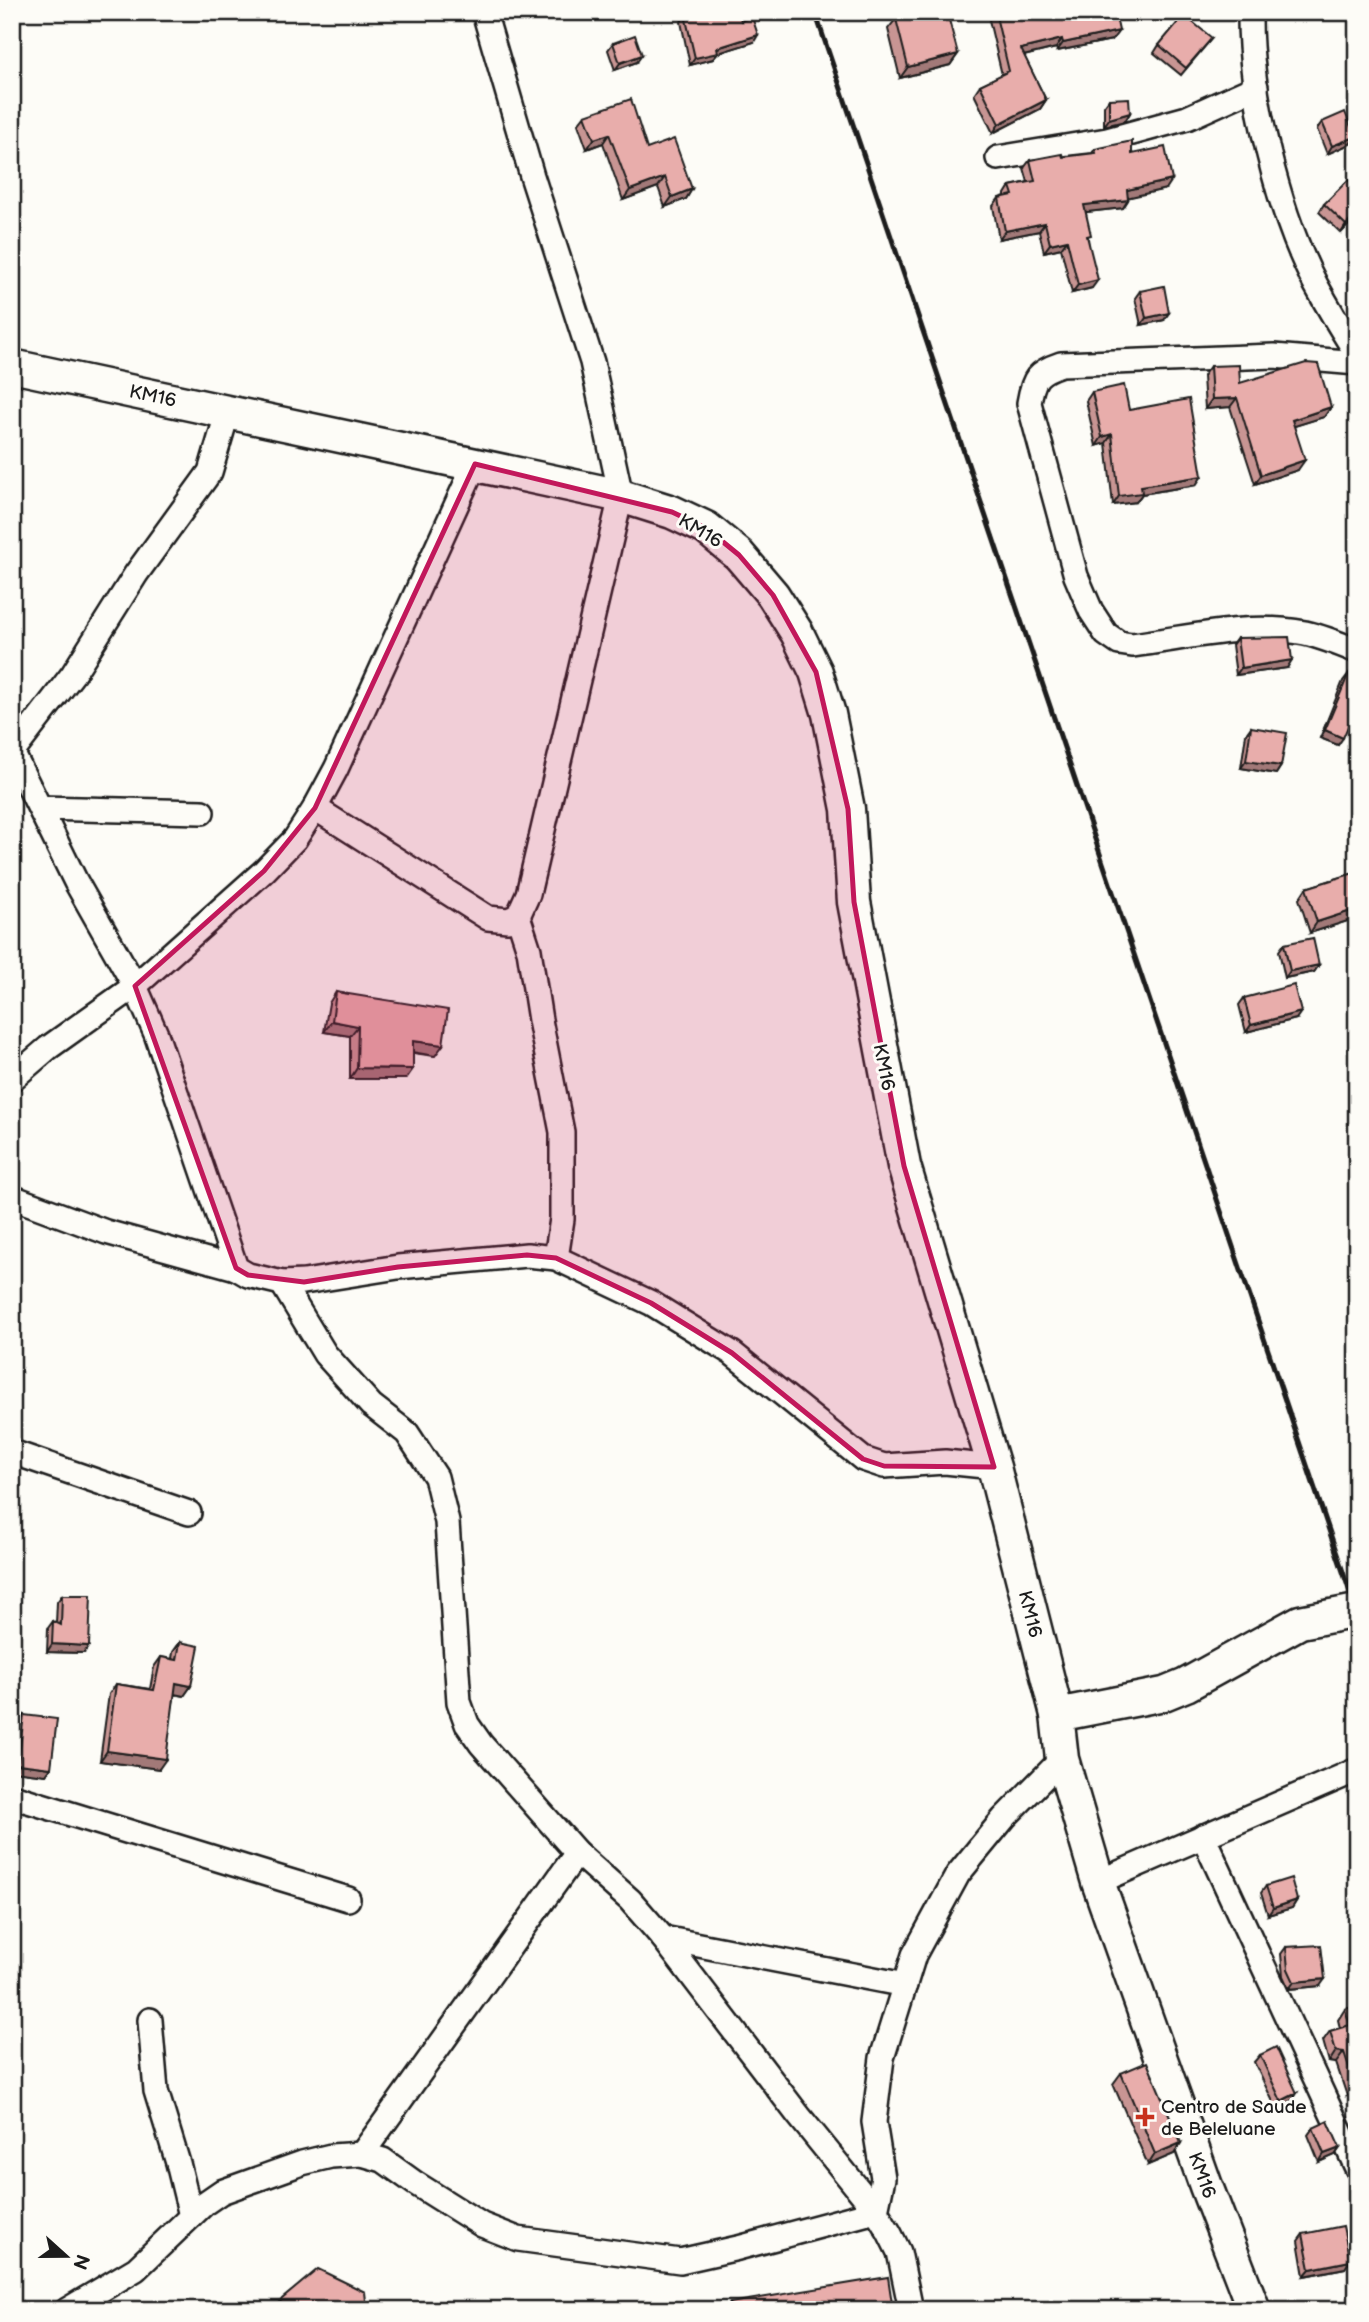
<svg xmlns="http://www.w3.org/2000/svg" width="1369" height="2322" font-family="'Balsamiq Sans',sans-serif">
<rect width="100%" height="100%" fill="#fdfcf7"/>
<filter id="ink" filterUnits="userSpaceOnUse"><feTurbulence type="fractalNoise" baseFrequency=".0143" numOctaves="2"/><feDisplacementMap in="SourceGraphic" scale="14" xChannelSelector="R" yChannelSelector="G"/><feConvolveMatrix kernelMatrix="1 2 1 2 8 2 1 2 1" color-interpolation-filters="sRGB"/></filter>
<g filter="url(#ink)">
<g fill="none" stroke-linecap="round" stroke-linejoin="round">
<g stroke="#1c1c1c" stroke-width="28">
<g id="street">
<path d="M1250 12C1249 94 1278 213 1316 285 1329 309 1343 332 1357 354"/>
<path d="M998 158 1107 140 1187 118 1256 87"/>
<path d="M1357 363 1274 356 1061 364C1037 372 1033 378 1029 403L1076 576 1091 611 1106 634 1119 643 1132 645C1189 638 1247 622 1305 633 1323 637 1340 644 1357 651"/>
<path d="M12 752 76 882 135 986 156 1034 236 1268 248 1275 282 1283 304 1282 398 1267 527 1255 556 1258 651 1303 732 1353 863 1459 884 1466 945 1462 994 1467"/>
<path d="M12 753 73 674 136 574 210 472 228 411"/>
<path d="M40 808 202 812"/>
<path d="M315 808 488 918 508 920 518 916 528 894 621 496 592 362 532 176 484 12"/>
<path d="M518 916 529 950 540 1020 562 1132V1219L556 1258"/>
<path d="M12 1079 48 1048 135 986 264 871 295 839 315 808 336 769 475 464"/>
<path d="M12 1197 106 1232 236 1268"/>
<path d="M282 1283 325 1354 371 1405 407 1433 436 1477 447 1522 459 1702 467 1724 481 1744 577 1853 630 1900 663 1938 799 2116 876 2211 889 2232 899 2252 911 2310"/>
<path d="M12 1452 189 1513"/>
<path d="M12 1796 348 1899"/>
<path d="M1203 1836 1357 2168"/>
<path d="M1098 1882 1357 1770"/>
<path d="M663 1938 905 1985"/>
<path d="M150 2020 156 2091 178 2163 191 2216"/>
<path d="M362 2154 577 1853"/>
<path d="M67 2310 136 2269 205 2203 221 2192 302 2163 331 2156 362 2154 383 2160 415 2183 482 2225 518 2239 680 2261 738 2248 876 2211 883 2178 874 2122 882 2058 914 1955 958 1874 1004 1818 1062 1759"/>
</g>
</g>
<g stroke="#1c1c1c" stroke-width="37">
<g id="secondary">
<path d="M12 366 621 496 672 512 706 528 739 555 773 595 797 633 816 672 829 714 848 809 854 902 904 1166 994 1467 1057 1715 1062 1759 1098 1882 1206 2186 1254 2310"/>
<path d="M1057 1715 1164 1694 1186 1685 1300 1622 1357 1611"/>
</g>
</g>
<use href="#street" stroke="#fdfcf7" stroke-width="23"/>
<use href="#secondary" stroke="#fdfcf7" stroke-width="32"/>
<path stroke="#1c1c1c" stroke-width="5" d="M815 12 1357 1613"/>
</g>
<g fill="#c89593" stroke="#1c1c1c" stroke-width="2">
<path d="M994 12H1003L1005 17H1034L1112 40 1057 51 1056 48 1024 56 1046 100 1040 109 993 133 974 94 980 85 1002 75 989 20Z"/>
<path d="M685 15 741 21 754 42 718 53 713 59 690 65 681 22Z"/>
<path d="M896 19 958 54 950 65 900 78 888 29Z"/>
<path d="M1212 38 1181 75 1154 53 1159 45Z"/>
<path d="M613 43 637 62 615 70 608 50Z"/>
<path d="M1109 99 1130 113 1125 121 1104 126V106Z"/>
<path d="M585 115 647 149 692 189 686 199 665 207 658 187 623 200 603 143 587 149 578 124Z"/>
<path d="M1322 122 1350 144 1327 154 1317 129Z"/>
<path d="M1095 149 1132 154 1166 189 1128 197V200L1123 208 1086 212 1092 288 1072 293 1061 248 1044 252 1039 231 999 239 993 206 999 198 1005 196V194L1010 186 1028 182 1024 168 1030 160 1092 153Z"/>
<path d="M1357 188V216L1341 233 1319 212 1324 204Z"/>
<path d="M1140 291 1164 320 1141 325 1135 298Z"/>
<path d="M1210 366 1240 383 1331 407 1324 417 1294 426 1298 470 1255 484 1230 407 1205 409 1203 376Z"/>
<path d="M1092 392 1129 410 1196 485 1142 494 1136 502 1113 505 1106 443 1096 446 1086 401Z"/>
<path d="M1237 638 1287 668 1236 675 1232 645Z"/>
<path d="M1349 673 1357 677V715H1353L1338 745 1320 738 1343 681Z"/>
<path d="M1251 727 1281 766 1276 774 1241 768 1246 734Z"/>
<path d="M1357 872V918L1310 933 1299 899 1306 888Z"/>
<path d="M1284 944 1319 965 1314 972 1285 978 1279 951Z"/>
<path d="M336 992 435 1056 413 1053 406 1079H350V1036L324 1032 329 1003Z"/>
<path d="M1244 998 1296 1019 1246 1032 1239 1005Z"/>
<path d="M62 1595 84 1653 47 1652 48 1628 53 1621 56 1623 57 1602Z"/>
<path d="M180 1642 191 1686 184 1696 175 1694 159 1769 100 1761 109 1694 116 1684 150 1689 154 1667 161 1657 172 1659 173 1652Z"/>
<path d="M24 1715 51 1768 46 1775 13 1771 19 1722Z"/>
<path d="M1266 1886 1297 1900 1292 1908 1268 1915 1261 1893Z"/>
<path d="M1286 1947 1320 1986 1289 1989 1283 1976 1281 1954Z"/>
<path d="M1357 2006V2093L1347 2096 1336 2063 1329 2062 1323 2041 1330 2031 1340 2028 1338 2020 1345 2009Z"/>
<path d="M1260 2055 1297 2093 1292 2101 1276 2108 1254 2062Z"/>
<path d="M1121 2073 1181 2143 1174 2154 1148 2165 1113 2084Z"/>
<path d="M1313 2128 1340 2148 1335 2155 1319 2162 1308 2135Z"/>
<path d="M1303 2234 1350 2261 1345 2268 1304 2276 1298 2241Z"/>
<path d="M730 2303 893 2310H726Z"/>
</g>
<g fill="#a27978" stroke="#1c1c1c" stroke-width="2">
<path d="M1119 31 1112 40 1057 51 1063 43Z"/>
<path d="M758 35 754 42 718 53 713 59 690 65 695 58 717 48Z"/>
<path d="M1062 39 1056 48 1015 58 1021 49Z"/>
<path d="M958 54 950 65 900 78 908 67Z"/>
<path d="M642 55 637 62 615 70 620 63Z"/>
<path d="M1046 100 1040 109 993 133 999 124Z"/>
<path d="M1130 113 1125 121 1104 126 1109 119Z"/>
<path d="M609 134 603 143 587 149 594 139Z"/>
<path d="M1355 137 1350 144 1327 154 1332 146Z"/>
<path d="M665 177 658 187 623 200 630 190Z"/>
<path d="M1172 180 1166 189 1122 199 1127 190Z"/>
<path d="M692 189 686 199 665 207 672 197Z"/>
<path d="M1128 200 1123 208 1078 213 1084 205Z"/>
<path d="M1357 214V216L1341 233 1346 225Z"/>
<path d="M1045 223 1039 231 999 239 1005 231Z"/>
<path d="M1067 240 1061 248 1044 252 1050 244Z"/>
<path d="M1098 280 1092 288 1072 293 1078 285Z"/>
<path d="M1169 313 1164 320 1141 325 1146 318Z"/>
<path d="M1237 398 1230 407 1205 409 1212 399Z"/>
<path d="M1331 407 1324 417 1285 429 1292 420Z"/>
<path d="M1112 434 1106 443 1096 446 1102 437Z"/>
<path d="M1305 460 1298 470 1255 484 1261 475Z"/>
<path d="M1202 476 1196 485 1142 494 1136 502 1113 505 1119 496 1141 486Z"/>
<path d="M1292 660 1287 668 1236 675 1241 668Z"/>
<path d="M1325 730 1343 738 1338 745 1320 738Z"/>
<path d="M1246 761 1281 766 1276 774 1241 768Z"/>
<path d="M1357 909V918L1310 933 1317 922Z"/>
<path d="M1319 965 1314 972 1285 978 1290 971Z"/>
<path d="M1301 1012 1296 1019 1246 1032 1251 1025Z"/>
<path d="M332 1021 358 1026 350 1036 324 1032Z"/>
<path d="M413 1041 443 1045 435 1056 406 1051Z"/>
<path d="M357 1068 413 1069 406 1079H350Z"/>
<path d="M52 1644 89 1646 84 1653 47 1652Z"/>
<path d="M176 1683 191 1686 184 1696 169 1693Z"/>
<path d="M107 1751 166 1759 159 1769 100 1761Z"/>
<path d="M18 1764 51 1768 46 1775 13 1771Z"/>
<path d="M1297 1900 1292 1908 1268 1915 1273 1908Z"/>
<path d="M1325 1979 1320 1986 1289 1989 1294 1982Z"/>
<path d="M1336 2051 1344 2052 1336 2063 1329 2062Z"/>
<path d="M1355 2085H1357V2093L1347 2096Z"/>
<path d="M1297 2093 1292 2101 1276 2108 1281 2101Z"/>
<path d="M1181 2143 1174 2154 1148 2165 1155 2154Z"/>
<path d="M1340 2148 1335 2155 1319 2162 1324 2154Z"/>
<path d="M1350 2261 1345 2268 1304 2276 1310 2269Z"/>
</g>
<g fill="#e8adab" stroke="#1c1c1c" stroke-width="2">
<path d="M698 12H739L741 21 752 17 758 35 717 48 718 53 695 58 685 15Z"/>
<path d="M920 12H947L958 54 908 67 896 19Z"/>
<path d="M995 12H1003L1005 17 1027 12H1033L1034 17 1059 12H1115L1119 31 1063 43 1062 39 1021 49 1046 100 999 124 980 85 1009 71Z"/>
<path d="M1184 15 1212 38 1186 68 1159 45Z"/>
<path d="M635 35 642 55 620 63 613 43Z"/>
<path d="M1129 98 1130 113 1109 119V99Z"/>
<path d="M631 99 647 149 674 139 692 189 672 197 665 177 630 190 609 134 594 139 585 115Z"/>
<path d="M1345 112 1355 137 1332 146 1322 122Z"/>
<path d="M1132 141V154L1165 147 1172 180 1127 190 1128 200 1084 205 1091 235 1087 236 1098 280 1078 285 1067 240 1050 244 1045 223 1005 231 999 198 1013 195 1010 186 1035 181 1030 160 1062 154 1063 157 1096 153 1095 149Z"/>
<path d="M1348 180 1357 188V214L1346 225 1324 204Z"/>
<path d="M1164 286 1169 313 1146 318 1140 291Z"/>
<path d="M1306 363 1318 364 1331 407 1292 420 1305 460 1261 475 1237 398 1212 399 1210 366 1239 365 1240 383Z"/>
<path d="M1124 385 1129 410 1189 399 1202 476 1141 486 1142 493 1119 496 1112 434 1102 437 1092 392Z"/>
<path d="M1289 637 1292 660 1241 668 1237 638Z"/>
<path d="M1349 673 1357 677V708H1356L1343 738 1325 730Z"/>
<path d="M1251 727 1287 733 1281 766 1246 761Z"/>
<path d="M1357 872V909L1317 922 1306 888Z"/>
<path d="M1313 938 1319 965 1290 971 1284 944Z"/>
<path d="M1294 985 1301 1012 1251 1025 1244 998Z"/>
<path d="M336 992 448 1010 443 1045 413 1041V1069L357 1068 358 1026 332 1021Z"/>
<path d="M62 1595H91L89 1646 52 1644 53 1621 61 1625Z"/>
<path d="M180 1642 199 1646 191 1686 176 1683 166 1759 107 1751 116 1684 154 1690 161 1657 177 1660Z"/>
<path d="M24 1715 57 1719 51 1768 18 1764Z"/>
<path d="M1291 1878 1297 1900 1273 1908 1266 1886Z"/>
<path d="M1321 1945 1325 1979 1294 1982 1288 1969 1286 1947Z"/>
<path d="M1357 2006V2085H1355L1344 2052 1336 2051 1330 2031 1350 2025 1345 2009Z"/>
<path d="M1276 2047 1297 2093 1281 2101 1260 2055Z"/>
<path d="M1147 2062 1181 2143 1155 2154 1121 2073Z"/>
<path d="M1328 2121 1340 2148 1324 2154 1313 2128Z"/>
<path d="M1343 2226 1350 2261 1310 2269 1303 2234Z"/>
<path d="M318 2269 365 2292 367 2310H275L282 2299Z"/>
<path d="M888 2277 893 2310H732L730 2303Z"/>
</g>
</g>
<path fill="#c2185b" fill-opacity="0.2" stroke="#c2185b" stroke-width="5" stroke-linejoin="round" d="M475 464 672 512 706 528 739 555 773 595 816 672 848 809 854 902 904 1166 994 1467 884 1466 863 1459 732 1353 651 1303 556 1258 527 1255 398 1267 304 1282 248 1275 236 1268 135 986 264 871 315 808Z"/>
<path fill="#c8321e" stroke="#fdfcf7" stroke-width="2.5" d="M1141.5 2106.5h7v7h7v7h-7v7h-7v-7h-7v-7h7z"/>
<g text-anchor="middle" stroke-width="6" stroke-linejoin="round" paint-order="stroke">
<g font-size="19" fill="#1c1c1c" stroke="#fdfcf7">
<text transform="translate(153 395) rotate(12)" y="7">KM16</text>
<text transform="translate(701 530) rotate(31)" y="7">KM16</text>
<text transform="translate(885 1067) rotate(79)" y="7">KM16</text>
<text transform="translate(1031 1614) rotate(76)" y="7">KM16</text>
<text transform="translate(1203 2175) rotate(70)" y="7">KM16</text>
</g>
<g font-size="19" fill="#1c1c1c" stroke="#fdfcf7" text-anchor="start">
<text x="1161" y="2113">Centro de Saude<tspan x="1161" dy="22">de Beleluane</tspan></text>
</g>
</g>
<rect width="1369" height="2322" fill="none" stroke="#fdfcf7" stroke-width="42"/>
<rect x="21" y="21" width="1327" height="2280" fill="none" stroke="#1c1c1c" stroke-width="2.5" filter="url(#ink)"/>
<g transform="translate(66 2256) rotate(111)" stroke="#fdfcf7" stroke-width="5" paint-order="stroke">
<path d="M0-5L12 26L0 18L-12 26Z" fill="#1c1c1c"/>
<text y="-10" font-size="19" font-weight="bold" text-anchor="middle" fill="#1c1c1c">N</text>
</g>
</svg>
